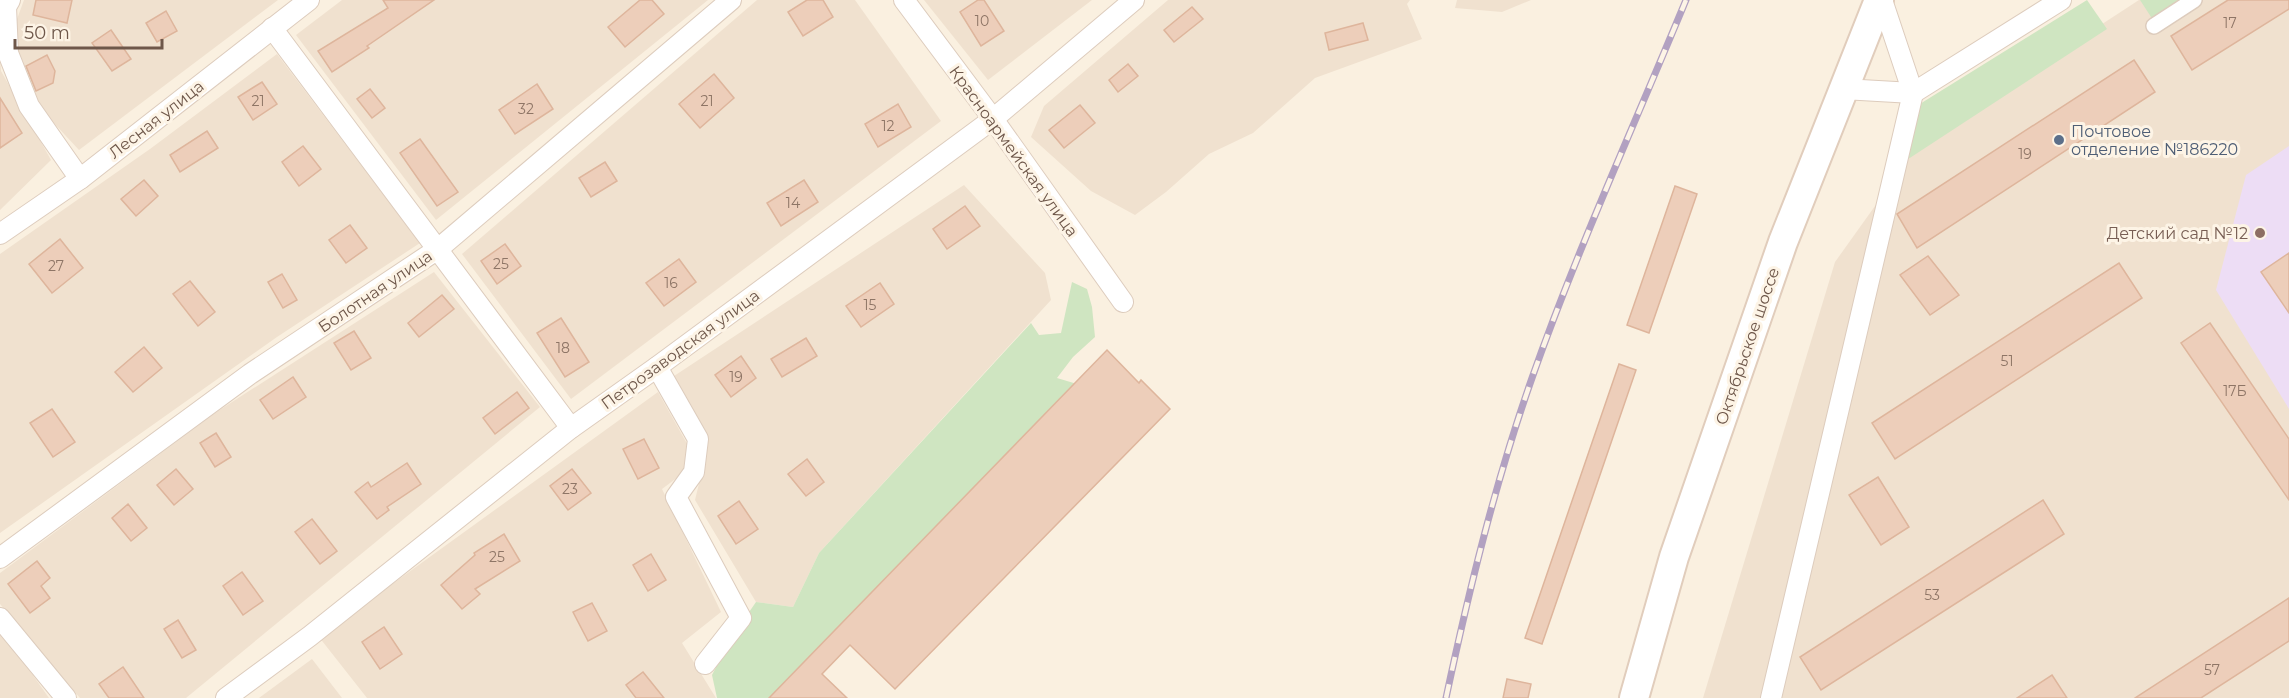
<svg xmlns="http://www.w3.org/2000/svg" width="2289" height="698" font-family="Montserrat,sans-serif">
<rect width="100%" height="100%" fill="#faf0e0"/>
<g fill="#f0e1cf">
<path d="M24 0H278L79 150 38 106 18 66 17 19Z"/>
<path d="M342 0H708L436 220 296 35Z"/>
<path d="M757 0H855L941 121 571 399 462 254Z"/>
<path d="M924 0H1092L988 80Z"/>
<path d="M1168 0H1410L1407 4 1422 39 1315 78 1253 133 1209 154 1166 192 1135 215 1091 191 1031 137 1044 106Z"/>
<path d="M1457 0H1531L1502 12 1455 8Z"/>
<path d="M2139 0H2289V698H1703L1835 262 1920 143Z"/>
<path d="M277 54 420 243 277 337 0 533V254L150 149Z"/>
<path d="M0 58 1 71 51 160 0 210Z"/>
<path d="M964 185 1045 273 1051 300 819 553 793 607 756 602 695 500 705 459 671 378Z"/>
<path d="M434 272 540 407 186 698H80L0 604V573L215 413Z"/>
<path d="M658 392 690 449 682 474 662 489 721 612 682 643 716 698H367L319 637Z"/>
<path d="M0 633 8 640 49 698H0Z"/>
<path d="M312 659 342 698H259Z"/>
</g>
<path fill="#edddf5" d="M2289 146V409L2216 290 2246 175Z"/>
<g fill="#cfe5c1">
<path d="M2087 0 2107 29 1896 167 1915 107Z"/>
<path d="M2140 0H2183L2153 20Z"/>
<path d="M1072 282 1087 289 1092 307 1095 337 1073 357 1057 378 1077 384 769 698H717L712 675 730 640 756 602 793 607 819 553 1031 323 1039 335 1061 333Z"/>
</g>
<g fill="#edceba" stroke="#deb59c" stroke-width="1.5">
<path d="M36 0H72L67 23 33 15Z"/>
<path d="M383 0H434L367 46 369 48 332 72 318 51 388 8Z"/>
<path d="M640 0H652L664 14 625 47 608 27Z"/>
<path d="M807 0H823L833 17 803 36 788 12Z"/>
<path d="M978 0H984L1004 31 981 46 960 12Z"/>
<path d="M2228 0H2289V9L2192 70 2171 36Z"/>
<path d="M1192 7 1203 19 1174 42 1164 30Z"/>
<path d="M166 11 177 31 157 42 146 23Z"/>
<path d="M1363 23 1368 40 1329 50 1325 33Z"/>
<path d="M111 30 131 59 112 71 92 43Z"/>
<path d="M47 55 55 71 53 83 36 91 26 66Z"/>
<path d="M2134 60 2155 92 1917 248 1897 214Z"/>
<path d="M1128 64 1138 76 1118 92 1109 80Z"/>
<path d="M714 74 734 98 700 128 679 104Z"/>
<path d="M262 82 277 104 253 120 238 97Z"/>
<path d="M537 84 553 109 515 134 499 110Z"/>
<path d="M370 89 385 108 372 118 357 99Z"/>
<path d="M0 98 22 133 0 148Z"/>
<path d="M898 104 911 127 878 147 865 124Z"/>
<path d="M1080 105 1095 123 1064 148 1049 130Z"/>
<path d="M207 131 218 148 180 172 170 155Z"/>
<path d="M420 139 458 192 437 206 400 153Z"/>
<path d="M303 146 321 169 299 186 282 162Z"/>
<path d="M605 162 617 181 591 197 579 178Z"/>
<path d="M144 180 158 196 136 216 121 199Z"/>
<path d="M804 180 818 202 781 226 767 203Z"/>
<path d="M1675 186 1697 194 1649 333 1627 325Z"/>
<path d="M965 206 980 226 947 249 933 229Z"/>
<path d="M350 225 367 248 346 263 329 240Z"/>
<path d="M60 239 83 268 52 293 29 264Z"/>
<path d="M505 244 521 266 497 284 481 261Z"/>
<path d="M2289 253V313L2261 272Z"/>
<path d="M1928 256 1959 295 1930 315 1900 275Z"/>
<path d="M679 259 696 282 664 306 646 283Z"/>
<path d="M2119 263 2142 298 1895 459 1872 423Z"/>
<path d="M282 274 297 300 283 308 268 282Z"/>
<path d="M190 281 215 312 198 326 173 294Z"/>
<path d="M880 283 894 304 861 327 846 306Z"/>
<path d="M442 295 454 309 419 337 408 323Z"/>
<path d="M561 318 589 362 565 377 537 333Z"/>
<path d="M2210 323 2289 439V500L2181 343Z"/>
<path d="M354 331 371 358 351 370 334 343Z"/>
<path d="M806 338 817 356 782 377 771 359Z"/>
<path d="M144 347 162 368 133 392 115 372Z"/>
<path d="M1107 350 1139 383 1141 380 1170 409 895 689 850 645 822 674 847 698H769Z"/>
<path d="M741 356 756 378 731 397 715 375Z"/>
<path d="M1619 364 1636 370 1542 644 1525 638Z"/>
<path d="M293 377 306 397 273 419 260 400Z"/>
<path d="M517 392 529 408 495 434 483 418Z"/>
<path d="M52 409 75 442 53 457 30 423Z"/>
<path d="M216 433 231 457 215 467 200 443Z"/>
<path d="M644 439 659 468 638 479 623 449Z"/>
<path d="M807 459 824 482 806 496 788 474Z"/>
<path d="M407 463 421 484 387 507 389 510 377 519 355 492 368 482 371 487Z"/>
<path d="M176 469 193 489 174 505 157 485Z"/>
<path d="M572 469 591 493 568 510 550 486Z"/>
<path d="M1878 477 1909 527 1881 545 1849 495Z"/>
<path d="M2043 500 2064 534 1821 690 1800 657Z"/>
<path d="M739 501 758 529 736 544 718 516Z"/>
<path d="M128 504 147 528 131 541 112 518Z"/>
<path d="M312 519 337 551 320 564 295 532Z"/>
<path d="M504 534 520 561 475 589 480 594 462 609 441 585 475 555 474 553Z"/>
<path d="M651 554 666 580 648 591 633 565Z"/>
<path d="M37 561 50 578 41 586 50 598 30 613 8 584Z"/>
<path d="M242 572 263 601 243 615 223 586Z"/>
<path d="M2289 598V641L2201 698H2135Z"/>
<path d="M592 603 607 631 588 641 573 612Z"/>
<path d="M178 620 196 650 182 658 164 629Z"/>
<path d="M384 627 402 654 380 669 362 642Z"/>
<path d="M123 667 144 698H109L99 684Z"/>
<path d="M643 672 664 698H636L626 685Z"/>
<path d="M2052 675 2067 698H2017Z"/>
<path d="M1507 679 1531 684 1528 698H1503Z"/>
</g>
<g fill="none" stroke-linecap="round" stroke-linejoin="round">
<g stroke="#ddccbd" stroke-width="18">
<path id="pedestrian" d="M2154 26 2194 0"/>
</g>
<g stroke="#ddccbd" stroke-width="22">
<g id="minor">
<path d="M10 0 6 7 8 53 29 106 80 179"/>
<path d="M904 0 993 119 1123 302"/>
<path d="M272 28 571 428"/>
<path d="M1843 89 1913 93 2061 0"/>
<path d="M0 234 80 179 309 0"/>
<path d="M657 367 698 439 694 472 676 497 741 618 705 664"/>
<path d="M0 558 250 374 438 249 731 0"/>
<path d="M0 618 66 698"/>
<path d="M226 698 310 636 571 428 657 367 993 119 1134 0"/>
<path d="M1771 698 1913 93 1882 0"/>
</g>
</g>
<g stroke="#e1cdbc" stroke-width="32">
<path id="secondary" d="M1634 698 1674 557 1783 242 1879 0"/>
</g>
<use href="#pedestrian" stroke="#fff" stroke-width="15"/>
<use href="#minor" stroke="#fff" stroke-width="20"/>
<use href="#secondary" stroke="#fff" stroke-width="28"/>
<g stroke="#b2a1c1" stroke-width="7">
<path id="rail" d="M1446 698C1469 590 1495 483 1532 378 1577 250 1634 126 1686 0"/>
</g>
<use href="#rail" stroke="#fdf4e6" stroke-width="4.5" stroke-dasharray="14" stroke-linecap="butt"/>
</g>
<circle fill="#5c6f8a" stroke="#fdf4e6" stroke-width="2" cx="2059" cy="140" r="6"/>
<circle fill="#8d6e63" stroke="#fdf4e6" stroke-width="2" cx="2260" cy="233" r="6"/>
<g text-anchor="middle" stroke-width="6" stroke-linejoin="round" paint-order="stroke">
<g font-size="14" fill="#8e7566">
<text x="982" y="26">10</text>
<text x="2230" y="28">17</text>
<text x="258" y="106">21</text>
<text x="707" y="106">21</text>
<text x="526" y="114">32</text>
<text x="888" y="131">12</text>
<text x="2025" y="159">19</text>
<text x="793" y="208">14</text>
<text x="501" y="269">25</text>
<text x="56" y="271">27</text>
<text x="671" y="288">16</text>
<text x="870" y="310">15</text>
<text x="563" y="353">18</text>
<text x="2007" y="366">51</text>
<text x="736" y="382">19</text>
<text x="2235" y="396">17Б</text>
<text x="570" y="494">23</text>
<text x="497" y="562">25</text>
<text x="1932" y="600">53</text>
<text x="2212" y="675">57</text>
</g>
<g font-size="16" fill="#6e574a" stroke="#fdf4e6">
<text transform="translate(156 119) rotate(-38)" y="6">Лесная улица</text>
<text transform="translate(1014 151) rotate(54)" y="6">Красноармейская улица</text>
<text transform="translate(375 291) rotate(-34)" y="6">Болотная улица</text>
<text transform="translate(1747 346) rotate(-71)" y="6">Октябрьское шоссе</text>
<text transform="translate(680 349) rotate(-36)" y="6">Петрозаводская улица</text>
</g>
<g font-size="16" fill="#4e5e75" stroke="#fdf4e6" text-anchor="start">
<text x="2071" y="137">Почтовое<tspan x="2071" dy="18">отделение №186220</tspan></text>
</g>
<g font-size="16" fill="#785e54" stroke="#fdf4e6" text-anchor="end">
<text x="2248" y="239">Детский сад №12</text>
</g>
</g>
<path d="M15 39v9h147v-9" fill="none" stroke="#6e574a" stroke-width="3"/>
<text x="24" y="39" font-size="18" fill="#6e574a" stroke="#fdf4e6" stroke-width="4.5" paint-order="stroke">50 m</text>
</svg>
